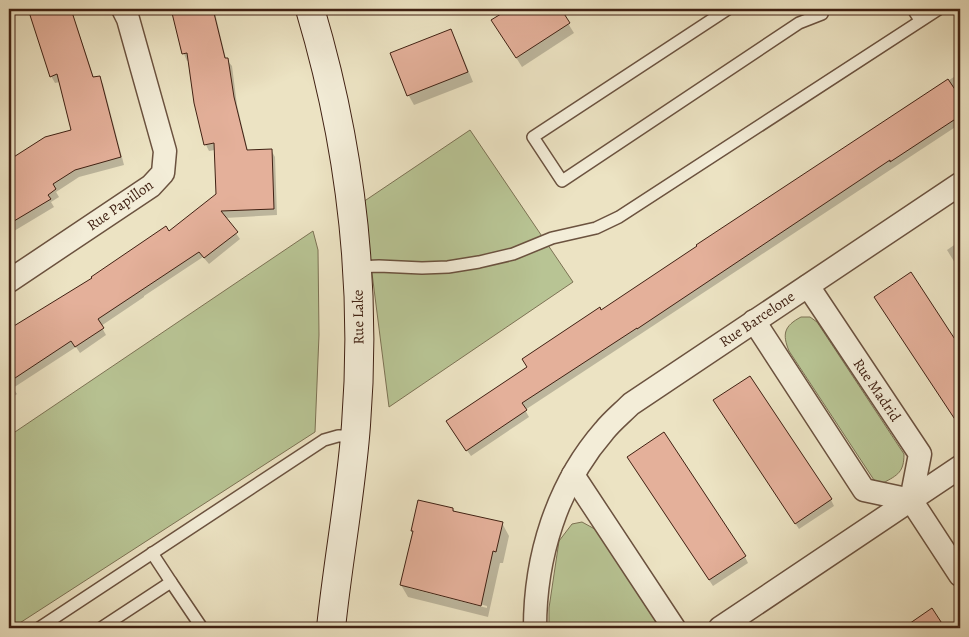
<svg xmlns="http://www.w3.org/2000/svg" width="969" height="637" font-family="Alegreya,serif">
<rect width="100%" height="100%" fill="#ece3c3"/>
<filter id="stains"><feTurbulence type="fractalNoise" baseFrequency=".004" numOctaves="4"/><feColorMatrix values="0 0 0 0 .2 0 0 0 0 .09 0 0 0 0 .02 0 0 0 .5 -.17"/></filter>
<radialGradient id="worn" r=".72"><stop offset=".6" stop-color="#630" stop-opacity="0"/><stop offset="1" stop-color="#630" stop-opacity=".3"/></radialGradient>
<g fill="#b8c494" stroke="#7c7254">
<path d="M470 130 573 282 389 407 363 202Z"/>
<path d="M313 231 318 250 319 335 315 432 12 628H9V436Z"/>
<path d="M801 317H810L817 322 904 454C904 472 898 475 883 483L874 480 789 351C782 334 784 326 801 317Z"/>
<path d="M582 522 602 533 665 628H549V608L559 541 572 524Z"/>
</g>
<g fill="#0003" fill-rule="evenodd">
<path d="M27 9H65L71 23H74L78 30 94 78 99 77 103 84 124 165 79 177 56 192 59 197 51 202 54 207 9 234V162L46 138 73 131 60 82 55 83 51 76 33 21Z"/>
<path d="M172 9H214L226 59 232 66 237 105 248 151 271 150 275 157 277 215 225 218 240 239 209 264 203 257 144 296V297L101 326 106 335 80 353 76 347 13 388 17 394 9 400V331L169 233 217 194 215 150 209 151 206 145 190 60 187 61 184 54Z"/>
<path d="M511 9H559L574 33 522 67 493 21Z"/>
<path d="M451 31 456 40 473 82 414 105 409 96 392 54Z"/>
<path d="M960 73V124L525 410 529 417 471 456 451 428 601 311 699 246 698 245Z"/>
<path d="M960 241V271L947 250Z"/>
<path d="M910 274 960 349V425L879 303Z"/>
<path d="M718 406 831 500 834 506 799 529Z"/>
<path d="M632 463 745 557 748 563 713 586Z"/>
<path d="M453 509 455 512 502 523 509 536 503 563H500L488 617 408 597 401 585 414 533 412 530ZM409 586 487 606V608L409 588Z"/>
</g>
<g fill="#e4b09a" stroke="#402113">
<path d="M28 9H71L93 77 100 76 121 157 75 170 53 184 56 189 48 195 51 199 9 224V160L45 137 71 130 57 74 50 77Z"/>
<path d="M171 9H213L225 58H228L234 97 247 150 272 149 274 209 221 211 238 232 204 258 199 252 98 319 104 328 75 347 71 341 9 382V329L92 278 91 277 166 226 169 231 216 194 214 143 204 145 194 103 187 53 182 54Z"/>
<path d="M509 9H561L570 23 516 58 491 20Z"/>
<path d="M451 29 468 72 407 96 390 53Z"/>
<path d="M948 79 960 97V116L890 162V160L637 329V328L522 403 527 410 466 451 446 421 527 367 522 359 600 307 601 310 697 246 696 245Z"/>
<path d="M911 272 960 347V427L874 297Z"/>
<path d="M750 376 832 499 795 524 713 400Z"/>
<path d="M664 432 746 556 709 580 627 457Z"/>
<path d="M418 500 453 508V511L503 522 496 552 493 551 481 606 400 585 413 531H411Z"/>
<path d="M932 608 945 628H903Z"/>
</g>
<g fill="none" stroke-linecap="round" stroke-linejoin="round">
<g stroke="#6b523f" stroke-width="14">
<g id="lane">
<path d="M728 9 533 137 562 181 799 23 822 14"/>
<path d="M913 9 920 20"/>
<path d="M356 267 379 266 422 268 448 267 479 262 513 254 552 238 596 228 619 217 939 9"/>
<path d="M152 553 171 582"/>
<path d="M39 628 324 440 338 436H355"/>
<path d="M101 628 171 582 202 628"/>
</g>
</g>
<g stroke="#6b523f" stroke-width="25">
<g id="street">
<path d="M9 281 151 186 163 173 165 151 128 19 123 9"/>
<path d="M808 286 920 454 911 500"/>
<path d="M754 321 864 490 911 500 960 575"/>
<path d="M573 475 674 628"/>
<path d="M535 628C535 557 557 485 604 431 612 421 622 413 631 404L960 184"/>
<path d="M720 628 960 467"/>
</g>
</g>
<g stroke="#402113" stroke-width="30">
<path id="secondary" d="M310 9C350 143 367 285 356 425 351 493 338 560 331 628"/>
</g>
<use href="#lane" stroke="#f3edd8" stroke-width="11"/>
<use href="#street" stroke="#f3edd8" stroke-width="22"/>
<use href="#secondary" stroke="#f3edd8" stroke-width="28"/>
</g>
<g text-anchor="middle" stroke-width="4.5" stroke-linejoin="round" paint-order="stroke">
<g font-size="15" fill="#402113" stroke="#f3edd8">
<text transform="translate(120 205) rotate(-35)" y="5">Rue Papillon</text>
<text transform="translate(358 317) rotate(-91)" y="5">Rue Lake</text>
<text transform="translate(757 319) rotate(-34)" y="5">Rue Barcelone</text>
<text transform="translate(877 390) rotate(56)" y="5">Rue Madrid</text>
</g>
</g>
<rect width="969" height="637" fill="none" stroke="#ece3c3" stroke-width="30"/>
<rect x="10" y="10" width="949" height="617" fill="none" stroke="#402113" stroke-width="2.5"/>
<rect x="15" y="15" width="939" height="607" fill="none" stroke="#402113"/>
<rect width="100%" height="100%" filter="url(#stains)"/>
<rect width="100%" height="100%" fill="url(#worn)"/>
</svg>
